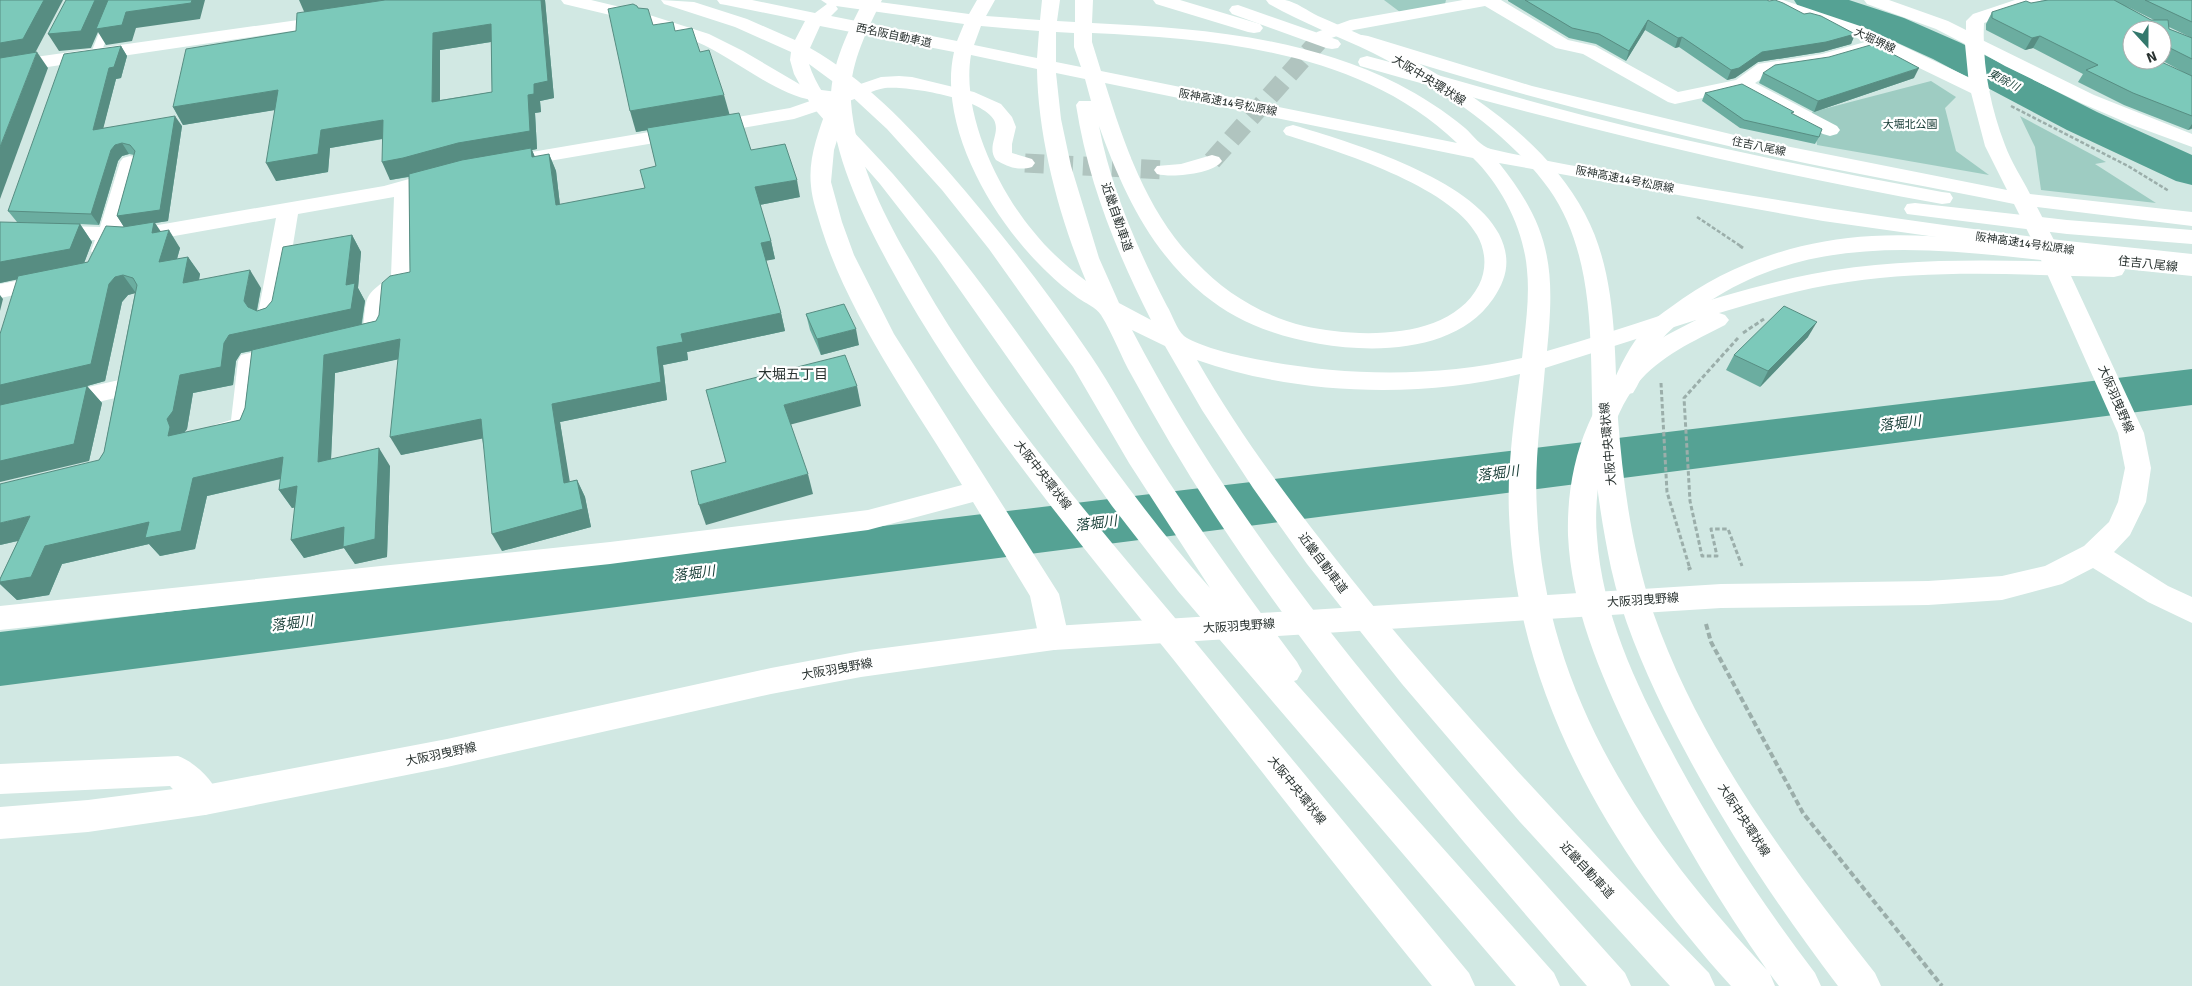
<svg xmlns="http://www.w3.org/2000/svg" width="2192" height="986" font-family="Signika,'Noto Sans JP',sans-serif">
<rect width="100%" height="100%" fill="#d1e8e3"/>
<g fill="#9eccc2">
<path d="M1384 0H1446L1445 4 1400 12Z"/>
<path d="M1931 81 1956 97 1945 108 1956 151 1989 175 1817 145 1812 112Z"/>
<path d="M2020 116 2106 162 2095 164 2156 203 2041 190 2035 147Z"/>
</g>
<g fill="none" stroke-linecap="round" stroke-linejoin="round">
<g fill="#55a294" fill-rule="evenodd">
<path d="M1794 0H1849L1904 18 1961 43 2097 112 2192 155V185L2176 181 2067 130 1933 59 1878 34 1799 8Z"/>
<path d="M2192 369V405L0 686V632Z"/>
</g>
<g stroke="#b0c4bf" stroke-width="19" stroke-dasharray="19 10" stroke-linecap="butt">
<path d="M1212 161 1323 36"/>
<path d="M1025 163 1164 170"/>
</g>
<g stroke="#9baeaa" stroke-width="2.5" stroke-dasharray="4 2" stroke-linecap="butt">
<path d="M2011 106 2128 166 2169 191"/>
<path d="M1697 217 1742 247"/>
</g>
<g stroke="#9baeaa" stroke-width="3" stroke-dasharray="4.5 2.5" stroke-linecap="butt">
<path d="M1740 246 1743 248"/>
<path d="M1743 333 1764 319"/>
<path d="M1738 338 1684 398 1690 501 1702 556H1717L1711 529H1728L1742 566"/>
<path d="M1661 383 1667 492 1690 569"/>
</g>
<g stroke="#9baeaa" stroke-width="4" stroke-dasharray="6 3" stroke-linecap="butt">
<path d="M1689 567 1690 570"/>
<path d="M1706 624 1711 642 1803 813 1942 986"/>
</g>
<path fill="#fff" fill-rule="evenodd" d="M112 0H122L101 53 96 56 92 55 91 53Z"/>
<g fill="#fff" fill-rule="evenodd">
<path d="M561 0H591L637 11 709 34 743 51 806 88 837 92 881 77 899 76 912 77 974 92 1001 104 1012 117 1016 127 1012 144V153L1032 159 1035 163 1032 167C1019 171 1007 167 996 160 986 146 1001 134 994 120 982 98 908 86 885 88 873 90 860 97 849 101L834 150 831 182 842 222 854 255 894 334 1059 594 1069 638 1065 647 1054 650 1043 647 1039 638 1030 596 973 502 868 530 610 564 0 630V606L610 542 868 510 962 485C914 406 850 318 822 230 818 216 812 200 811 186 808 159 818 133 827 108L794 119 514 167 507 165 504 161 507 157 514 155 790 108 813 100C777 96 733 57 697 42 655 24 608 15 564 4Z"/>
<path d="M1463 0H1501L1568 40 1595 46 1678 92 1736 80 1758 64 1822 54 1865 42 1851 35 1760 4 1757 0H1783L1863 27 1987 86 1990 90 1987 94 1980 96 1973 94 1880 49 1824 65 1770 73 1755 83 1837 126 1840 130 1837 134 1830 136 1823 134 1739 90 1675 104 1668 102 1583 54 1556 48 1485 6 1354 30 1323 41 1317 40 1314 36 1317 32 1350 20Z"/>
<path d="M333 15 339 16 342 20 339 24 0 74V62Z"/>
<path d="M1974 36 2094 95 2192 134V147L2132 125 2081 103 2005 66 1968 45 1965 41 1968 37Z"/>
<path d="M1212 155 1219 157 1222 161C1213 174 1172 178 1157 174L1154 170 1157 166 1181 164Z"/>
<path d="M130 156 137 158 140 162 122 229H135L384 186 445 169 452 171 455 175 452 179 415 190 413 278 390 300 387 333 384 338 349 347 340 345 337 339 340 333 363 328C367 294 363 297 391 276L394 197 298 214 281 319 277 324 269 327 261 324 257 319 276 218 135 243 117 242 110 256 102 258 94 256 91 251 95 240 0 238V224L100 227 120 162 123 158Z"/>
<path d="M52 274 60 276 64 281 60 286 0 298V284Z"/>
<path d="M288 344 297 346 300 352 297 358 262 366 256 426 252 432 223 440 214 437 210 431 214 425 231 420 238 361 241 355Z"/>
<path d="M119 380 128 383 132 389 128 395 0 425V407Z"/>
<path d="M178 756C197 763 214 782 222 800L217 811 205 815 193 811 170 786 0 794V764Z"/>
</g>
<path fill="#fff" fill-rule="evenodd" d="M1864 0H1889L1948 21 1966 30V21L1973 14 2015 0H2041L2038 4 1984 23C1982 64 1990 106 2005 145 2011 162 2022 178 2030 194L2192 212V226L2037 207 2058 248 2192 262V276L2065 263 2144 433 2151 468 2146 502 2130 535 2114 552 2168 586 2192 597V623L2148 602 2093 568 2062 584 2002 600 1928 605 1721 608 1054 650 861 677 771 694 447 767 205 815 88 832 0 839V807L88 800 205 785 447 739 771 668 861 651 1054 626 1721 584 1928 581 2002 576 2045 566 2084 546 2109 522 2118 502 2125 468 2118 433 2041 260C1931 248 1818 235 1718 296 1699 308 1676 322 1661 340 1648 356 1644 376 1633 393L1624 395 1615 393 1611 387C1620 366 1630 345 1645 328 1653 320 1662 313 1671 307 1729 263 1800 240 1872 236 1926 233 1981 240 2035 246L2014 204C1926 186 1837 171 1750 151 1617 120 1485 86 1356 44L1353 40 1356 36 1362 35 1368 36 1532 86 1751 139 2007 190 1985 146 1969 85 1965 44 1936 29 1867 4Z"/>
<g fill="#fff" fill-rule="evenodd">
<path d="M864 0H882C867 30 848 67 851 102 855 158 883 214 911 262 988 402 1094 521 1196 643 1287 753 1378 863 1469 973L1475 986H1432C1345 878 1259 768 1173 659 1071 532 966 407 888 263 862 214 834 158 831 101 830 67 849 29 864 0Z"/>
<path d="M1266 0C1272 0 1279 0 1285 0 1296 2 1308 11 1318 16 1352 31 1386 45 1418 63 1483 100 1550 147 1585 214 1618 276 1614 351 1618 419 1623 484 1632 550 1653 612 1700 746 1788 863 1875 973L1881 986H1838C1772 899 1712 808 1664 710 1642 664 1622 618 1611 568 1603 529 1596 489 1594 448 1588 363 1601 263 1549 189 1506 130 1438 86 1373 53 1338 36 1302 23 1269 4Z"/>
</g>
<g fill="#fff" fill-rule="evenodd">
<path d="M661 0 694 2 747 19 795 40 805 21 726 5 720 4 717 0H752L815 13 827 4 821 0H864L969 14 977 0H995L986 16 1040 20 1042 0H1060L1057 21 1075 22V0H1093L1092 23C1197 28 1303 36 1398 84 1421 96 1445 111 1465 128 1473 135 1481 147 1491 149 1560 165 1630 175 1699 187 1801 204 1902 220 2004 233 2067 242 2130 247 2192 254V268L2007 247 1823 221 1499 163C1552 229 1555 270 1547 351 1635 326 1721 292 1812 274 1911 255 2013 261 2114 263L2122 265 2125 270 2122 275 2114 277C2026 275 1936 269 1848 282 1804 288 1762 300 1719 313L1725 315 1729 320 1725 325C1694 341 1660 356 1637 384 1623 401 1615 422 1608 442 1599 472 1594 505 1597 537 1602 612 1635 683 1670 748 1712 828 1761 902 1815 973L1821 986H1779L1770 974 1775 986H1731C1612 855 1516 694 1509 514 1507 467 1514 421 1520 374 1418 399 1297 395 1197 360 1246 446 1308 525 1370 602 1477 731 1592 853 1709 973L1715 986H1670L1520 822 1402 684 1307 564 1253 488 1202 410 1165 346 1132 330C1257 571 1446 773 1625 973L1631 986H1587C1458 836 1327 685 1218 520 1187 473 1159 425 1132 376 1121 357 1113 334 1101 315 1096 307 1085 303 1078 298 1067 290 1056 281 1047 272 994 222 937 127 954 52L820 26 810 48C863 78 908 125 948 171 999 230 1048 292 1091 356 1112 387 1129 420 1149 451 1195 524 1246 593 1297 662L1302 671 1297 680 1294 681 1554 973 1560 986H1516L1178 591 1112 506 936 256 880 184 811 105 794 74 790 60 791 52 735 27 664 4ZM836 6 964 24 957 41 831 16 838 9ZM981 26 1039 31 1037 58 974 45ZM1056 32 1074 33V47L1081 67 1056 62ZM1092 33C1217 39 1362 51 1457 143L1101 71 1092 42ZM971 55 1037 69C1038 138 1059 217 1086 281 1066 266 1048 250 1033 231 997 188 961 112 971 55ZM809 64 847 92 887 129 942 190 989 249 1073 367 1129 463 1210 588C1114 481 1040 356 950 244 932 221 913 197 893 174 865 142 822 105 809 64ZM1056 73 1085 79 1091 101H1079L1076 105C1088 182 1116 251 1151 320L1119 303 1099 258 1071 166 1061 119ZM1105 83 1473 158C1502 186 1524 230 1527 270 1530 299 1525 329 1522 358 1429 379 1333 376 1241 356 1227 353 1194 344 1184 336 1177 330 1172 314 1167 306 1138 250 1111 189 1099 126 1122 190 1151 252 1204 295 1224 311 1247 324 1272 332 1337 354 1449 363 1493 299 1508 277 1511 258 1499 234 1471 179 1356 144 1300 127L1293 125 1286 127 1283 131 1286 135C1338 151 1450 186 1477 235 1486 251 1487 269 1479 285 1450 341 1357 338 1304 326 1263 316 1225 293 1196 262 1148 214 1125 147 1105 83ZM1696 320C1670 333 1644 346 1624 367 1608 384 1597 404 1588 425 1573 459 1567 498 1568 535 1571 606 1600 673 1630 736 1669 818 1715 896 1767 970 1645 840 1545 695 1537 511 1534 463 1541 416 1545 368Z"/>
<path d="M1153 0H1180L1260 24 1263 28 1260 32 1254 33 1248 32 1156 4Z"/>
<path d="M1238 5 1338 40 1341 44 1338 48 1332 49 1326 48 1232 14 1229 10 1232 6Z"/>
<path d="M1367 56C1440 75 1513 97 1586 116 1704 146 1823 170 1942 192L1950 193 1953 198 1950 203 1942 204C1745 169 1552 121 1360 66L1358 62 1360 58Z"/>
<path d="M1915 203 2067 220 2192 230V244L2067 234 1907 214 1904 209 1907 204Z"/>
</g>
</g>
<g fill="#6bada0" fill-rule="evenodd">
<path d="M545 0 554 98 540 101 541 112 535 113 537 149 532 150 535 157 549 154 556 171 560 205 645 188 656 166 648 130 636 132 638 8 653 25 675 31 700 52 729 114 751 150 800 197 760 205 771 241 775 259 766 260 781 313 785 331 687 352 688 360 663 365 667 400 560 422 569 482 577 480 585 497 591 527 502 551 482 438 401 455 398 359 335 373 331 459 390 466 387 557 355 564 344 548 304 558 291 540 295 507 292 508 279 490 281 479 207 496 195 549 160 556 149 544 62 564 49 595 17 600 0 584V579L18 541 0 545 99 460 104 452 135 293 128 295 122 302 105 381 87 386 102 403 89 461 17 279 0 283 17 222 8 211 121 46 127 56 121 78 116 79 103 128 182 126 168 221 155 223 160 232 180 248 177 259 188 257 200 274 199 280 261 288 257 311 266 308 352 235 361 252 358 288 365 301 362 324 376 321 410 272 409 177 390 180 383 139 330 148 328 172 276 181 274 110 183 125 173 107ZM491 42 492 92 440 100V50ZM129 154 134 155 117 216 124 227 88 262 84 263 92 242 80 224 99 225 118 161 122 156ZM252 351 245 408 240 420 184 433 187 429 193 393 233 385 236 361 241 353Z"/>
<path d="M1508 0H1767L1855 34 1851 44 1822 52 1758 62 1735 78 1727 80 1679 47 1675 48 1645 30 1626 61 1596 44 1569 38 1508 1Z"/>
<path d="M2048 0H2192V38L2169 27V29L2192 38V129L2188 130 2124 105 2078 82 2083 74 2033 48 2025 50 1986 30V24L1992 12ZM2126 6 2154 20H2151ZM2132 30H2162V60H2161L2187 74 2132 60Z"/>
<path d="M1763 73 1914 78 1814 112 1759 83Z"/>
<path d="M1705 93 1819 137 1815 144 1740 128 1702 101Z"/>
<path d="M806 314 859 345 821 355 810 330Z"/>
<path d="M1808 337 1760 387 1726 370 1734 355Z"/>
</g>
<g fill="#578d82">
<path d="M44 0H63L34 55 0 62V43Z"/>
<path d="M95 0H111L126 12 192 0H205L200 19 136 28 132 41 106 45 98 32 91 48 59 51 48 34Z"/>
<path d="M299 0H410L306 16Z"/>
<path d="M541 0H545L554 98 540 101 541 112 535 113 537 149 532 150 538 165 412 176 390 180 382 162 534 84Z"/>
<path d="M1648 20 1645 30 1626 61 1629 51Z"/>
<path d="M491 24 497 41 440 50V119L432 102 433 33Z"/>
<path d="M1855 34 1851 44 1822 52 1758 62 1735 78 1727 80 1731 70 1762 52Z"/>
<path d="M2040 36 2033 48 2025 50 2032 38Z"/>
<path d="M1682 37 1679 47 1675 48 1678 38Z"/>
<path d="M121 46 127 56 121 78 116 79 100 141 93 130 109 68Z"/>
<path d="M37 52 48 68 0 199V147Z"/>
<path d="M1919 68 1914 78 1814 112 1818 101Z"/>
<path d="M278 90 287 108 183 125 173 107Z"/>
<path d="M724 95 730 116 636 132 630 111Z"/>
<path d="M175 116 182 126 168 221 155 223 166 239 169 230 180 248 171 280 159 262 152 233 124 227 117 216Z"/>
<path d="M383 120 392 137 330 148 328 172 276 181 266 163 321 130Z"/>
<path d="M2192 124V128L2188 130Z"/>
<path d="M122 143 129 154 122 156 118 161 99 225 91 214 111 150 115 145Z"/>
<path d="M549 154 556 171 562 223 556 205Z"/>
<path d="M797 180 800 197 759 205 755 187Z"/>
<path d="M80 224 92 242 83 266 0 283V262Z"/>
<path d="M352 235 361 252 358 288 365 301 361 326 241 353 236 361 233 385 193 393 187 429 180 437 168 436 167 419 180 375 224 343 229 335 346 285Z"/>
<path d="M771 241 775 259 765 261 761 243Z"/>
<path d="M188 257 200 274 195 301 183 283Z"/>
<path d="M250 270 261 288 255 319 244 301Z"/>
<path d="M123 275 136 293 128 295 122 302 105 381 87 386 102 403 89 461 0 482V385L109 284 115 277Z"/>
<path d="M0 295 3 299 0 311Z"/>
<path d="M781 313 785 331 687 352 688 360 663 365 667 400 560 422 573 501 564 483 552 404 657 347 681 334Z"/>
<path d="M1817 322 1808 337 1760 387 1768 371Z"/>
<path d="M856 329 859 345 821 355 817 339Z"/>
<path d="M400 339 409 357 335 373 330 480 318 462 324 355Z"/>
<path d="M857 386 861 406 789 425 784 405Z"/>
<path d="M481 419 490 437 401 455 390 437Z"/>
<path d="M379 448 390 466 387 557 355 564 344 548 304 558 291 540Z"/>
<path d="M283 457 296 475 207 496 195 549 160 556 149 544 62 564 49 595 17 600 0 584V582L45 546 193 478Z"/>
<path d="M808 474 813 494 706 525 699 505Z"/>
<path d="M577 480 585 497 591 527 502 551 492 534Z"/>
<path d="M297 486 310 504 292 508 279 490Z"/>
<path d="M30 516 47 534 0 545V523Z"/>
</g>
<g fill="#7cc9ba" stroke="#578d82" fill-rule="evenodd">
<path d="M0 0H44L23 39 0 43Z"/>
<path d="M66 0H95L81 31 48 34Z"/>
<path d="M108 0H192L191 3 126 12 122 25 96 29Z"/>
<path d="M385 0H541L548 81 534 84V94L528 95 530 131 458 143 403 158 382 162 383 120 321 130 318 154 266 163 278 90 173 107 186 49 296 31 297 13ZM491 24 492 92 432 102 433 33Z"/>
<path d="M1525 0H1767L1769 1 1775 0 1783 3 1804 14 1810 13 1821 16 1855 34 1826 42 1762 52 1739 68 1731 70 1682 37 1678 38 1648 20 1629 51 1599 34 1572 28Z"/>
<path d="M2048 0H2114L2151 20H2168L2169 29 2192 38V59L2166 46H2162V30H2132V60H2157L2192 76V116L2133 93 2086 70 2098 65 2040 36 2032 38 1992 18V12L2026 1 2031 3Z"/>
<path d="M2145 0H2192V22Z"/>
<path d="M633 4 637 6 638 8 648 9 653 25 673 22 675 31 692 28 700 52 709 50 724 95 630 111 608 9Z"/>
<path d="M1874 44 1919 68 1818 101 1763 73 1775 65 1829 57Z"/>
<path d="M121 46 114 67 109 68 93 130 175 116 160 210 117 216 135 151 130 145 122 143 115 145 111 150 91 214 8 211 64 54Z"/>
<path d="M37 52 0 147V58Z"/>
<path d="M1742 84 1794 112 1791 113 1822 129 1819 137 1744 120 1705 93Z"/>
<path d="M739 113 751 150 785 144 797 180 755 187 771 241 761 243 781 313 681 334 683 342 657 347 661 382 552 404 564 483 577 480 583 509 492 534 481 419 390 437 400 339 324 355 318 462 379 448 375 539 343 547 344 527 291 540 297 486 279 490 283 457 193 478 181 531 145 538 149 522 45 546 31 577 0 582V579L30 516 0 523V484L99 460 104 452 137 285 133 278 123 275 115 277 109 284 91 364 0 385V334L18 276 88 262 106 226 123 227 154 222 152 233 169 230 159 262 188 257 183 283 250 270 244 301 248 307 257 311 266 308 272 301 283 247 352 235 346 285 355 283 351 309 229 335 224 343 221 367 180 375 173 411 167 419 170 427 168 436 240 420 245 408 252 350 376 321 379 315 382 283 390 276 410 272 409 174 462 160 531 148 532 157 549 154 556 205 645 188 640 170 656 166 647 128Z"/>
<path d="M0 222 80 224 70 249 0 262Z"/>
<path d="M844 304 856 329 817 339 806 314Z"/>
<path d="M1784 306 1817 322 1768 371 1734 355Z"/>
<path d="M845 355 857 386 784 405 808 474 699 505 691 471 726 462 706 390Z"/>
<path d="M87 386 74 444 0 461V405Z"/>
</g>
<g text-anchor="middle" stroke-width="4.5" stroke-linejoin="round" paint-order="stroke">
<g font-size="11" fill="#2a3331" stroke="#fff">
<text transform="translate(894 35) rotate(12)" y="4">西名阪自動車道</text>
<text transform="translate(1875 40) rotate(25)" y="4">大堀堺線</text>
<text transform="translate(1228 102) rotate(11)" y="4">阪神高速14号松原線</text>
<text transform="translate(1759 146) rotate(12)" y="4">住吉八尾線</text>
<text transform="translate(1625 179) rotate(11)" y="4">阪神高速14号松原線</text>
<text transform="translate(2025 243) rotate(8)" y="4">阪神高速14号松原線</text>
</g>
<g font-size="11" font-style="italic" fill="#1e433c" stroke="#fff">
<text transform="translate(2004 80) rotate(28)" y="4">東除川</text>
</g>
<g font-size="11" fill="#133832" stroke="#fff">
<text x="1910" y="128">大堀北公園</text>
</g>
<g font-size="12" fill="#2a3331" stroke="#fff">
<text transform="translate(1429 80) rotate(32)" y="4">大阪中央環状線</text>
<text transform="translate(1117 217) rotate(71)" y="4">近畿自動車道</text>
<text transform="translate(2148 264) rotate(6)" y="4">住吉八尾線</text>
<text transform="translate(2116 399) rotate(67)" y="4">大阪羽曳野線</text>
<text transform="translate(1608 444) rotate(-95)" y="4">大阪中央環状線</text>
<text transform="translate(1043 475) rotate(52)" y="4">大阪中央環状線</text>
<text transform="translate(1323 563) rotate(53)" y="4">近畿自動車道</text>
<text transform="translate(1643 600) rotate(-4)" y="4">大阪羽曳野線</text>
<text transform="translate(1239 626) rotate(-4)" y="4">大阪羽曳野線</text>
<text transform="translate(837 669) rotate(-10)" y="4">大阪羽曳野線</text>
<text transform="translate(441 754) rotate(-12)" y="4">大阪羽曳野線</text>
<text transform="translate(1297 790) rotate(51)" y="4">大阪中央環状線</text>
<text transform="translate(1744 820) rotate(57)" y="4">大阪中央環状線</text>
<text transform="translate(1587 870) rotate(47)" y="4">近畿自動車道</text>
</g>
<g font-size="14" fill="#2a3331" stroke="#fff">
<text x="793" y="379">大堀五丁目</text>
</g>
<g font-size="14" font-style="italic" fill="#1e433c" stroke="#fff">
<text transform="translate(1900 423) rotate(-7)" y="5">落堀川</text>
<text transform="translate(1498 473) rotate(-7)" y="5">落堀川</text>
<text transform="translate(1096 523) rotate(-7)" y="5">落堀川</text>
<text transform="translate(694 573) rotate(-7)" y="5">落堀川</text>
<text transform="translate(292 623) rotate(-7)" y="5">落堀川</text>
</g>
</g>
<g transform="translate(2147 45) rotate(159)"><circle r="24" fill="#ffffff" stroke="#aaadad"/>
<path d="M0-4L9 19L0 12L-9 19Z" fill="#33786c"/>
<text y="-8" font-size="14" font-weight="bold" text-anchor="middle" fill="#2a3331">N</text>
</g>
</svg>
